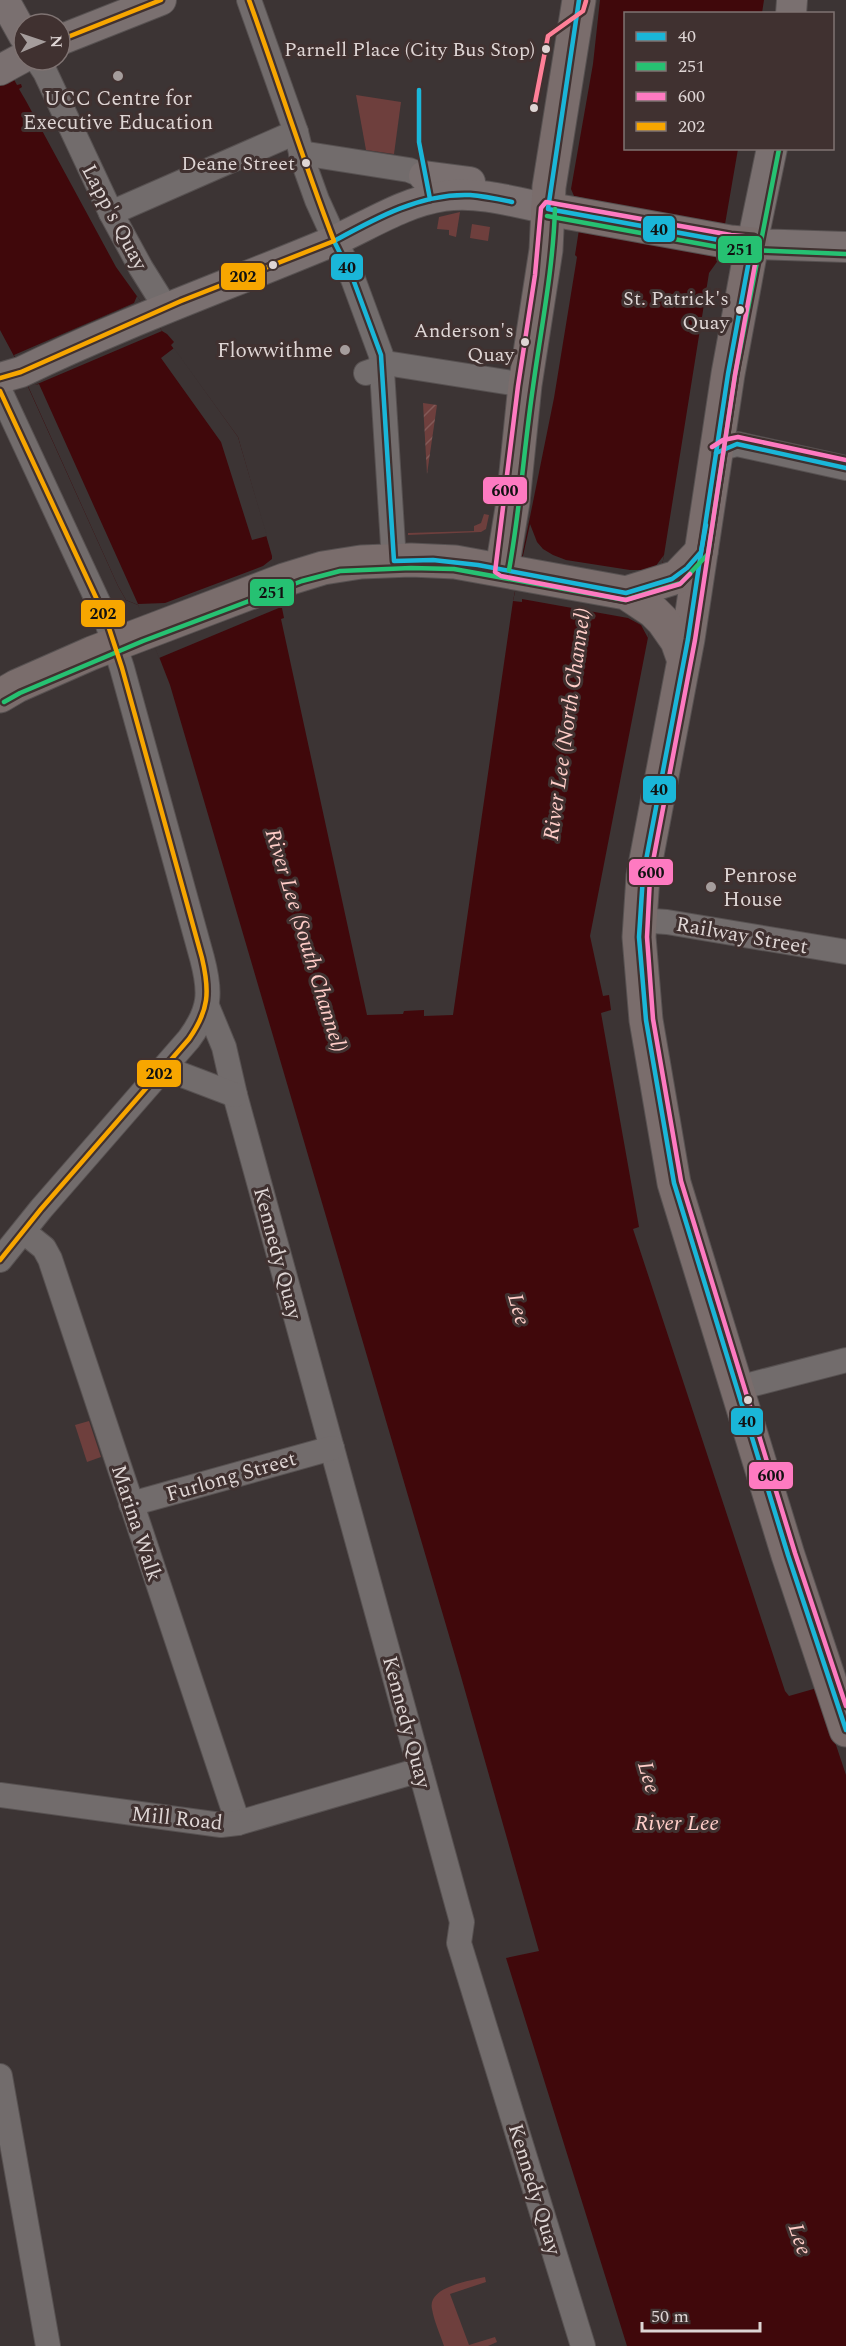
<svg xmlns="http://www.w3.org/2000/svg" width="846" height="2346" font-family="Spectral,serif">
<defs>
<pattern id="garden-furrows" width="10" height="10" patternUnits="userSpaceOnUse" patternTransform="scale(1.5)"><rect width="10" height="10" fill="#6e3f3d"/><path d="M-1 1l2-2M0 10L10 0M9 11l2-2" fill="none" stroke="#825a58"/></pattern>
</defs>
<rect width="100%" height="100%" fill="#3c3434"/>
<g fill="#6e3f3d">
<path d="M356 95 401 102 394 154 366 150Z"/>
<path d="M460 212 456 237 449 235V230L437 229 439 217Z"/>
<path d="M472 224 490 227 488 241 470 238Z"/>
<path d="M484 514 489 515 486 529 481 532 408 535V533L474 531V526L481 523Z"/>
<path d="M89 1421 101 1457 87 1462 75 1425Z"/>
<path d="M485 2277 486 2282 450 2294 469 2345 495 2337 497 2342 488 2346H444C440 2334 434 2321 432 2309 427 2287 469 2281 485 2277Z"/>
</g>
<path fill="url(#garden-furrows)" d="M423 403 437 405 427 474Z"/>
<path fill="#40080b" d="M600 0H764L762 13 626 14V148L738 149 719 259 709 273 664 555 590 936 603 996 609 995 611 1010 601 1013 639 1227 633 1229 785 1691 789 1696 817 1688 846 1775V2346H627L506 1958 539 1951 458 1666 170 685 140 608 138 605 126 600 118 586 15 358 0 330V54L17 85 21 84 22 87 19 89 26 101 116 267 162 331 167 334 174 342 171 345 238 437 286 605 282 608 284 618 281 619 367 1015 403 1014 404 1011 424 1010V1016L453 1015 513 601 554 398 577 257 575 255 584 198 574 196 571 189 593 64Z"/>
<g fill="#3c3434">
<path d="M137 296 162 331 35 385 39 384 138 604 165 603 263 566 272 559V553L286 605 159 658 138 605 126 600 118 586 14 355 134 303Z"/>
<path d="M174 348 238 437 267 536 252 540 221 442 161 358Z"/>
<path d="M530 524 537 542 543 549 553 555 566 560 630 570H647L655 567 664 555 648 638 641 625 628 618 522 599V602L513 601Z"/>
</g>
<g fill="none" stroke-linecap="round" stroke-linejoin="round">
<g stroke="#575151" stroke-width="26">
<g id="minor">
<path d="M249 0 296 132 303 161 317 200 353 279 381 355 394 561"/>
<path d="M37 60 45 72 111 213 141 268 166 308"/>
<path d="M301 153 409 170 424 176 428 191"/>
<path d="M111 213 296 132"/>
<path d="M366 373 392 364 525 385"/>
<path d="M0 391 106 619 122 668 202 958C211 992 211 1009 189 1039L41 1209 0 1260"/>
<path d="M716 453 726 447 737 444 846 468"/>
<path d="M638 920 667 922 846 952"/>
<path d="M207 1006 224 1047 235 1095 462 1922 459 1943 583 2346"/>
<path d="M164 1068 235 1095"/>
<path d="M24 1232 44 1248 50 1259 238 1823"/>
<path d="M738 1388 846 1360"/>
<path d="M131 1504 332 1448"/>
<path d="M0 1795 221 1825 238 1823 420 1770"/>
<path d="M0 2076 48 2346"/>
</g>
</g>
<g stroke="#575151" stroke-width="32">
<g id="major">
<path d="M4 0 24 36"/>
<path d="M791 14 792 0"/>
<path d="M60 40 161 0"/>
<path d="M0 70 24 57"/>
<path d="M772 148 752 244 846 247"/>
<path d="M424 176 470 182"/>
<path d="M0 378 21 372C122 323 228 285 331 242 368 226 403 202 444 196 478 191 515 202 548 209"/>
</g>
</g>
<g stroke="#575151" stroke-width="35">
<g id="highway">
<path d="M548 209 730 242 752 244 728 374 688 639 643 876 639 937 646 1020 674 1183 788 1555 846 1730"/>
<path d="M502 569 513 502 525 385 546 250 549 187 579 0"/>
<path d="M626 593 677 577 701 552"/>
<path d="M0 696 17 686 92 653 284 580 323 568 361 562 411 560 455 562 626 593 653 611 663 621 677 641 683 658"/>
</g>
</g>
<use href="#minor" stroke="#726c6c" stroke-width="24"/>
<use href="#major" stroke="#7a7070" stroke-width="30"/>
<use href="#highway" stroke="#7a6d6c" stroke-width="33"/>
<g stroke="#403130" stroke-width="9">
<g id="bus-1">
<path d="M579 0 548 209 730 242 752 244 728 374 688 639 643 876 639 937 646 1020 674 1183 788 1555 846 1730"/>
<path d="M419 90V142L430 199"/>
<path d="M512 202C498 199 484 196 470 195 421 193 376 218 334 241L353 279 381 355 394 561 433 560 478 565 626 593 672 579 687 568 701 552 706 525"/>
<path d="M716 453 737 444 846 468"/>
</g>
</g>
<g stroke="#403130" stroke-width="9">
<g id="bus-2">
<path d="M547 216 729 249 846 254"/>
<path d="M509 570C520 510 524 448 533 387 541 328 553 270 555 209"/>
<path d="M4 702 20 693 143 641 302 581 340 571 411 568 454 569 625 600 681 583 708 554 735 375 779 149"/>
</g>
</g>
<g stroke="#403130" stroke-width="9">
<g id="bus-3">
<path d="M712 447 723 440 738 437 846 460"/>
<path d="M690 574 680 584 626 600 501 576 495 572 518 386 535 275 541 208 546 202 731 235 754 237 759 242 735 375 695 640 650 877 647 937 653 1019 681 1181 795 1553 846 1706"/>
</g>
</g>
<g stroke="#403130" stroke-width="9">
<g id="bus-4">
<path d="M60 40 161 0"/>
<path d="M0 378 21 372 181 301 334 241C303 161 278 80 249 0"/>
<path d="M0 391 106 619 122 668 202 958C210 992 209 1010 189 1039L41 1209 0 1260"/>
</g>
</g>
<g stroke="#403130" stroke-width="9">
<path id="bus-5" d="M534 108 548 36 583 11 586 1"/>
</g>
<use href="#bus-1" stroke="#1ab6d8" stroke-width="4.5"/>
<use href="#bus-2" stroke="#26c172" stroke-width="4.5"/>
<use href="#bus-3" stroke="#fe7ac1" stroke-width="4.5"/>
<use href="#bus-4" stroke="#f7a600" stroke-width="4.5"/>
<use href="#bus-5" stroke="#ff8098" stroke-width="4.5"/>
</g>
<g fill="#ded5d4" stroke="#403130" stroke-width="2">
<circle cx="546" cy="49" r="5"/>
<circle cx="534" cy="108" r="5"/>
<circle cx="306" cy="163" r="5"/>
<circle cx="273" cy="265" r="5"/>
<circle cx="740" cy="310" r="5"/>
<circle cx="525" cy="342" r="5"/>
<circle cx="748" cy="1400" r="5"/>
</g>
<g fill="#a59d9c" stroke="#403130" stroke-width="2">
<circle cx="118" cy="76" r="6"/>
<circle cx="345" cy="350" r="6"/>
<circle cx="711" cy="887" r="6"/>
</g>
<g text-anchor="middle" stroke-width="6" stroke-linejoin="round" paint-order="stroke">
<g font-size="20" fill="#ded5d4" stroke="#403130" text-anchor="end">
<text x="535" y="56">Parnell Place (City Bus Stop)</text>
<text x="295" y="170">Deane Street</text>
<text x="729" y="305">St. Patrick's<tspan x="729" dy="24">Quay</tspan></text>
<text x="514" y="337">Anderson's<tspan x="514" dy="24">Quay</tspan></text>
</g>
<g font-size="21" fill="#ded5d4" stroke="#403130">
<text x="118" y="105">UCC Centre for<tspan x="118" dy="24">Executive Education</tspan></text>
<text x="333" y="357" text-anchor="end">Flowwithme</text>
<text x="723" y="882" text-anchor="start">Penrose<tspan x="723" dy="24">House</tspan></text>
</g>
<g font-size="21" fill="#ded5d4" stroke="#403130">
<text transform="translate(115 217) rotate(62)" y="7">Lapp's Quay</text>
<text transform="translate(742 935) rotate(10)" y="7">Railway Street</text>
<text transform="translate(278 1253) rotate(75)" y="7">Kennedy Quay</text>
<text transform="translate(231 1476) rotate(-16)" y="7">Furlong Street</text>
<text transform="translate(137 1523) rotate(72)" y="7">Marina Walk</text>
<text transform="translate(407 1722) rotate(75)" y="7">Kennedy Quay</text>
<text transform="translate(177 1818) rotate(6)" y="7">Mill Road</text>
<text transform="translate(535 2189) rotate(73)" y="7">Kennedy Quay</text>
</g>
<g font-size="22" font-style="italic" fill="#ffcdc8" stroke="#403130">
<text transform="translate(566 724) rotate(-82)" y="8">River Lee (North Channel)</text>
<text transform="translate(307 940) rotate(73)" y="8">River Lee (South Channel)</text>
<text transform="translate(520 1309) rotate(74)" y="8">Lee</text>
<text transform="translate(650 1777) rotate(74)" y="8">Lee</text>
<text x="677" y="1830">River Lee</text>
<text transform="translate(801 2239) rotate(71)" y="8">Lee</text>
</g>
</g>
<g stroke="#403130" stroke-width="2">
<rect x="642" y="215" width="34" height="28" rx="6" fill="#1ab6d8"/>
<rect x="717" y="235" width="46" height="29" rx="6" fill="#26c172"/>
<rect x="330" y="253" width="34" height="28" rx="6" fill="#1ab6d8"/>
<rect x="220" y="262" width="46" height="29" rx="6" fill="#f7a600"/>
<rect x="482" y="476" width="46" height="29" rx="6" fill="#fe7ac1"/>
<rect x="249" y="578" width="46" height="29" rx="6" fill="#26c172"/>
<rect x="80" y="599" width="46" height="29" rx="6" fill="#f7a600"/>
<rect x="642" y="775" width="35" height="29" rx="6" fill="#1ab6d8"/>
<rect x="628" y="858" width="46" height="28" rx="6" fill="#fe7ac1"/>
<rect x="136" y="1059" width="46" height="29" rx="6" fill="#f7a600"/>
<rect x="730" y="1407" width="34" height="29" rx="6" fill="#1ab6d8"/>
<rect x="748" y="1461" width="46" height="29" rx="6" fill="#fe7ac1"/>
</g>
<g font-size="16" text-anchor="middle" font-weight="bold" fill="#111">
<text x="659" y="235">40</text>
<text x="740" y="255">251</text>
<text x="347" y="273">40</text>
<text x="243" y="282">202</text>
<text x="505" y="496">600</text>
<text x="272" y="598">251</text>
<text x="103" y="619">202</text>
<text x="659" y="795">40</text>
<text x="651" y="878">600</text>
<text x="159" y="1079">202</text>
<text x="747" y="1427">40</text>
<text x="771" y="1481">600</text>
</g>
<rect x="624" y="12" width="210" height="138" fill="#403130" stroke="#7f7372" stroke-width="1.5"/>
<rect x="636" y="32" width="30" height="9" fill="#1ab6d8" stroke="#7f7372" stroke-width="1.5"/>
<text x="678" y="42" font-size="18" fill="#ded5d4">40</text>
<rect x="636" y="62" width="30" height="9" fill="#26c172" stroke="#7f7372" stroke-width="1.5"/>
<text x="678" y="72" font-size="18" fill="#ded5d4">251</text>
<rect x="636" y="92" width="30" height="9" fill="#fe7ac1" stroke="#7f7372" stroke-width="1.5"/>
<text x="678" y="102" font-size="18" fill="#ded5d4">600</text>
<rect x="636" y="122" width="30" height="9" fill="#f7a600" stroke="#7f7372" stroke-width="1.5"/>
<text x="678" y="132" font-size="18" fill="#ded5d4">202</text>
<g transform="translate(42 42) rotate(88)"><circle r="28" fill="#403130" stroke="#7f7372" stroke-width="1.5"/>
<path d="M0-4.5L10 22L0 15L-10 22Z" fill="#a59d9c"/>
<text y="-9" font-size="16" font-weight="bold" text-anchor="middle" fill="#ded5d4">N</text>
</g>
<path d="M642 2322v9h118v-9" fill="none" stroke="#ded5d4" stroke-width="3"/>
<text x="651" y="2322" font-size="18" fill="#ded5d4" stroke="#403130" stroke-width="4.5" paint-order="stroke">50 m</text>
</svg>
